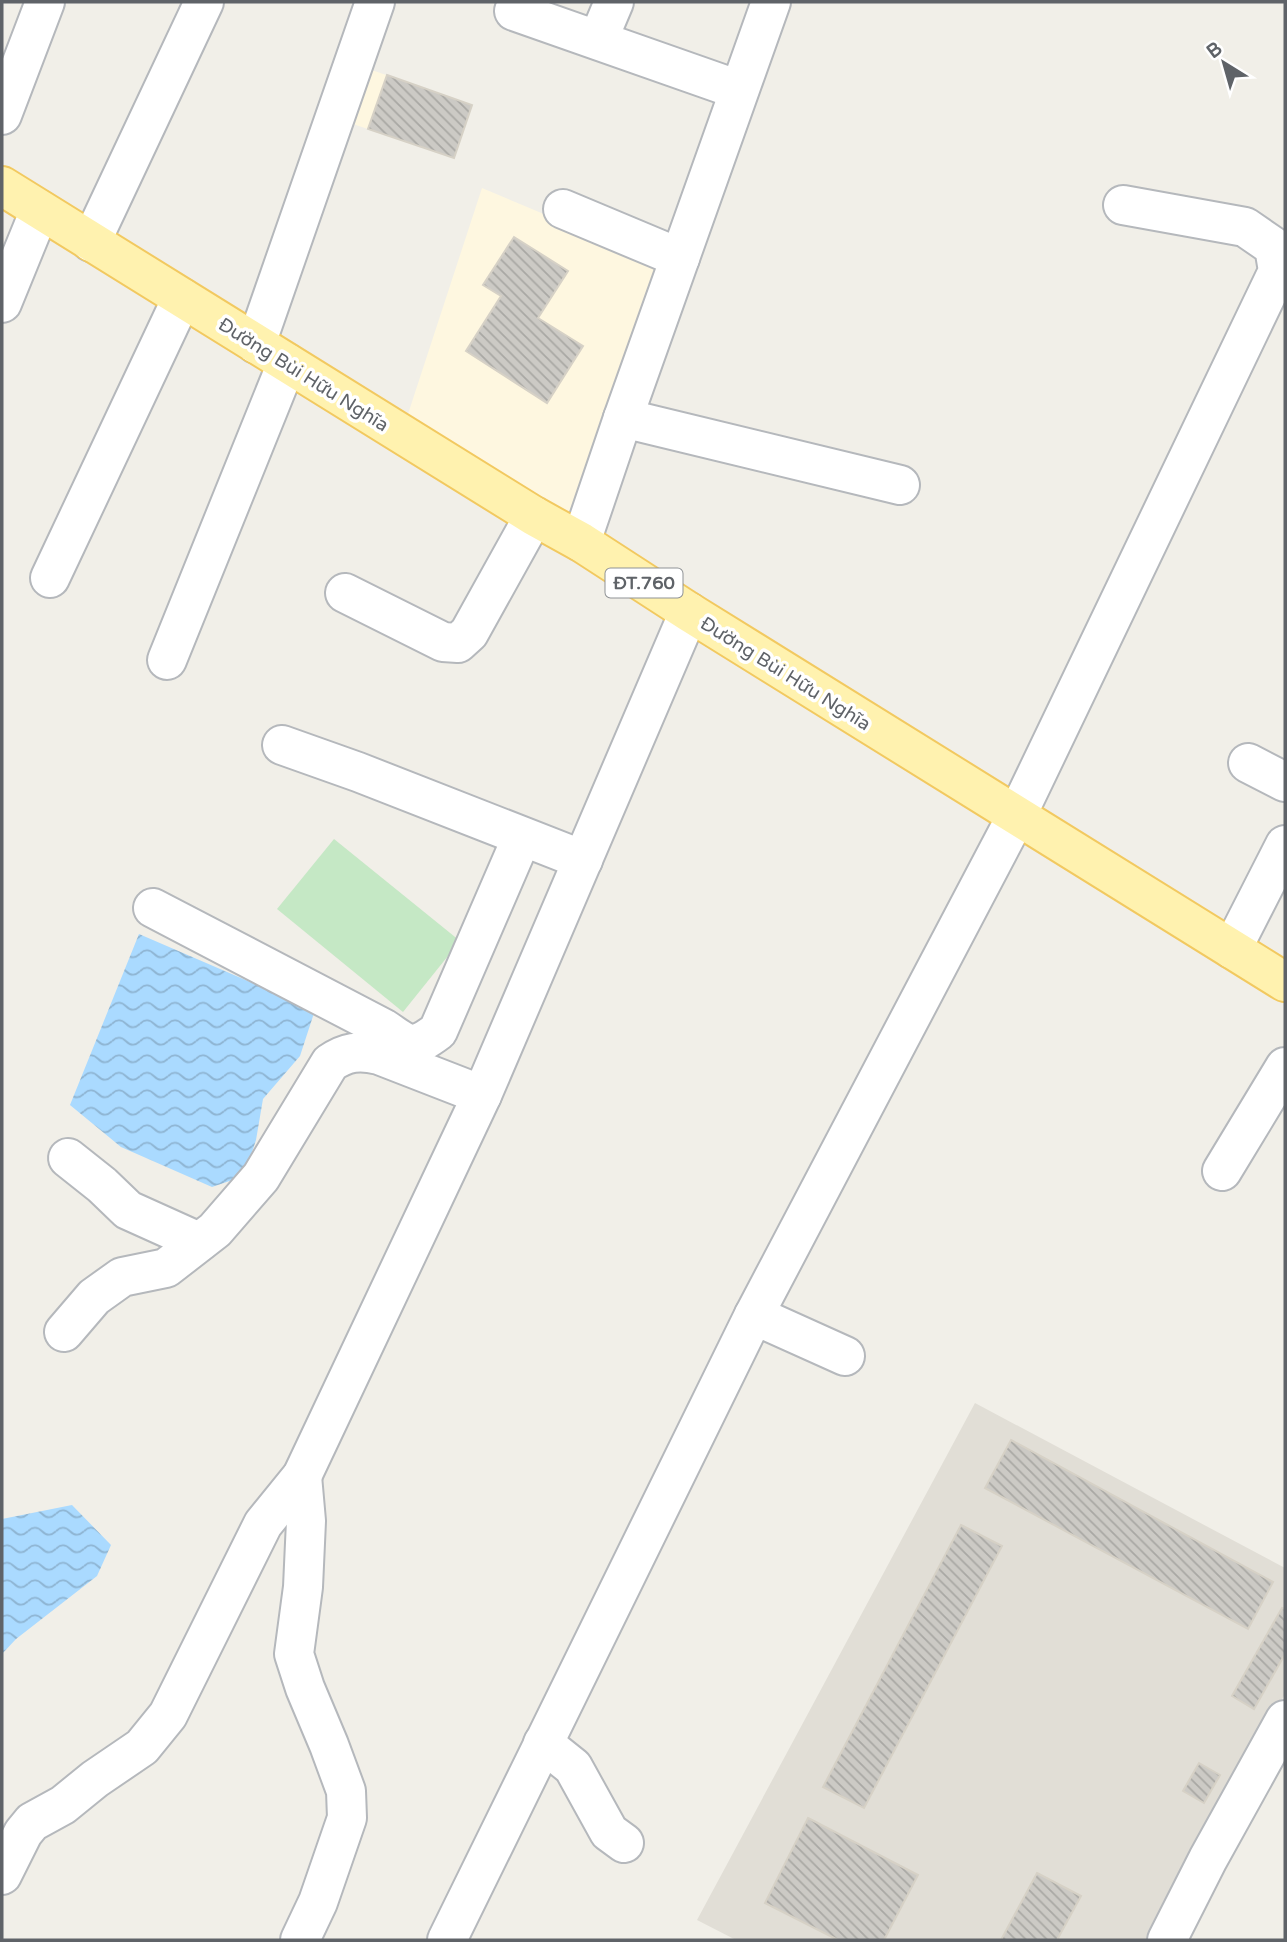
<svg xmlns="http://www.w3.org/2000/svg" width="1287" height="1942" font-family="'Varela Round',sans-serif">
<defs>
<pattern id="water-waves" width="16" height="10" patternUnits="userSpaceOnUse" patternTransform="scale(1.75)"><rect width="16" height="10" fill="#aadaff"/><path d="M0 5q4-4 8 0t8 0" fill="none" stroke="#8eb4d2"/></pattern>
<pattern id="building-back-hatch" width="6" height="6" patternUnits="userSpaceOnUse" patternTransform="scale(1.75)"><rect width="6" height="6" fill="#cccac5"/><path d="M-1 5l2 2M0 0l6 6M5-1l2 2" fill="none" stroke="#a9a8a4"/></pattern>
</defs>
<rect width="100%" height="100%" fill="#f1efe8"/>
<g fill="#fef7e0">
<path d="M366 68 472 105 454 158 347 122Z"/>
<path d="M482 188 665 265 577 516 545 499 408 414Z"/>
</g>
<path fill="#e1ded6" d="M975 1403 1285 1568V1694L1196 1856 1152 1940H736L697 1920Z"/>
<path fill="#c5e8c5" d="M334 839 460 941 403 1012 277 909Z"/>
<g fill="url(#water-waves)">
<path d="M139 934 315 1010 300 1056 263 1099 256 1140 244 1176 212 1187 121 1147 70 1105Z"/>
<path d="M72 1505 111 1545 97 1576 16 1639 2 1654V1519Z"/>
</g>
<g fill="url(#building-back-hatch)" stroke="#d6d1c6" stroke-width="2">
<path d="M387 75 472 105 454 158 368 129Z"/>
<path d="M514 237 568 271 538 318 583 346 547 403 466 351 501 296 483 285Z"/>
<path d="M1011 1440 1273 1582 1248 1629 985 1488Z"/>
<path d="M961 1525 1002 1546 864 1808 823 1787Z"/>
<path d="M1282 1608 1285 1609V1654L1254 1709 1232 1696Z"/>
<path d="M1199 1763 1220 1775 1204 1803 1183 1791Z"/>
<path d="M808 1818 918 1875 884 1940H838L765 1903Z"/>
<path d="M1037 1873 1081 1896 1057 1940H1001Z"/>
</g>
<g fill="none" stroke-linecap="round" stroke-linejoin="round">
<g stroke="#b5b8bc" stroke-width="42">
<g id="minor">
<path d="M514 11 739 90"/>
<path d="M598 40 614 2"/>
<path d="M2 115 45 2"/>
<path d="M563 209 680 258"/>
<path d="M91 242 204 2"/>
<path d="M2 303 40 210"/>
<path d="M256 344 375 2"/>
<path d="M623 418 900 485"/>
<path d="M581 542 623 418 771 2"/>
<path d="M50 578 182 298"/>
<path d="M345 593 443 642 458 643 469 633 534 516"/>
<path d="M167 660 287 363"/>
<path d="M282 745 358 772 583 860"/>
<path d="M1248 763 1285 782"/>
<path d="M153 908 383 1028C409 1045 410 1052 438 1031L522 837"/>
<path d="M1232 949 1285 845"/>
<path d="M68 1158 102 1185 128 1210 199 1242"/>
<path d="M1222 1171 1285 1067"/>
<path d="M754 1315 845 1356"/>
<path d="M64 1332 94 1297 122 1277 166 1268 215 1230 261 1177 330 1063C346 1052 359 1050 379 1055L482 1095"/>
<path d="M543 1743 573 1767 609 1832 624 1843"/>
<path d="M2 1875 23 1833 32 1822 63 1805 95 1779 142 1747 168 1715 263 1524 302 1476 482 1095 689 612"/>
<path d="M300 1940 318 1902 347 1818 346 1791 329 1745 305 1688 294 1654 303 1587 306 1521 302 1476"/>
<path d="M447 1940 754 1315 1017 815 1278 271 1274 247 1245 227 1123 205"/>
<path d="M1167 1940 1208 1859 1285 1720"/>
</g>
</g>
<g stroke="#f2c960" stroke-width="42">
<path id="major" d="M2 186 534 516 581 542 689 612 1285 982"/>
</g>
<use href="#minor" stroke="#fff" stroke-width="38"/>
<use href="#major" stroke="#fff2af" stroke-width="38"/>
</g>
<g text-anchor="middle" stroke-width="7" stroke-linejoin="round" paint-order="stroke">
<rect fill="#fff" stroke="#8f9295" stroke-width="2" x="605.5" y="568.5" width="77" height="29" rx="5"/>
<g font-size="18" font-weight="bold" fill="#5f6368">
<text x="644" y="589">ĐT.760</text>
</g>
<g font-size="19" fill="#5f6368" stroke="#fff">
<text transform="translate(304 374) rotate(32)" y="7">Đường Bùi Hữu Nghĩa</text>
<text transform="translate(786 673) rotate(32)" y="7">Đường Bùi Hữu Nghĩa</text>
</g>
</g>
<rect width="1287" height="1942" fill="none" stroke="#5f6368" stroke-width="7"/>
<g transform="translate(1224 63) rotate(323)" stroke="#ffffff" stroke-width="5" paint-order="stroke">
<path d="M0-5L12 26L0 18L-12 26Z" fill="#5f6368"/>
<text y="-10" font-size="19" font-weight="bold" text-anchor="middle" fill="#5f6368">B</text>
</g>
</svg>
